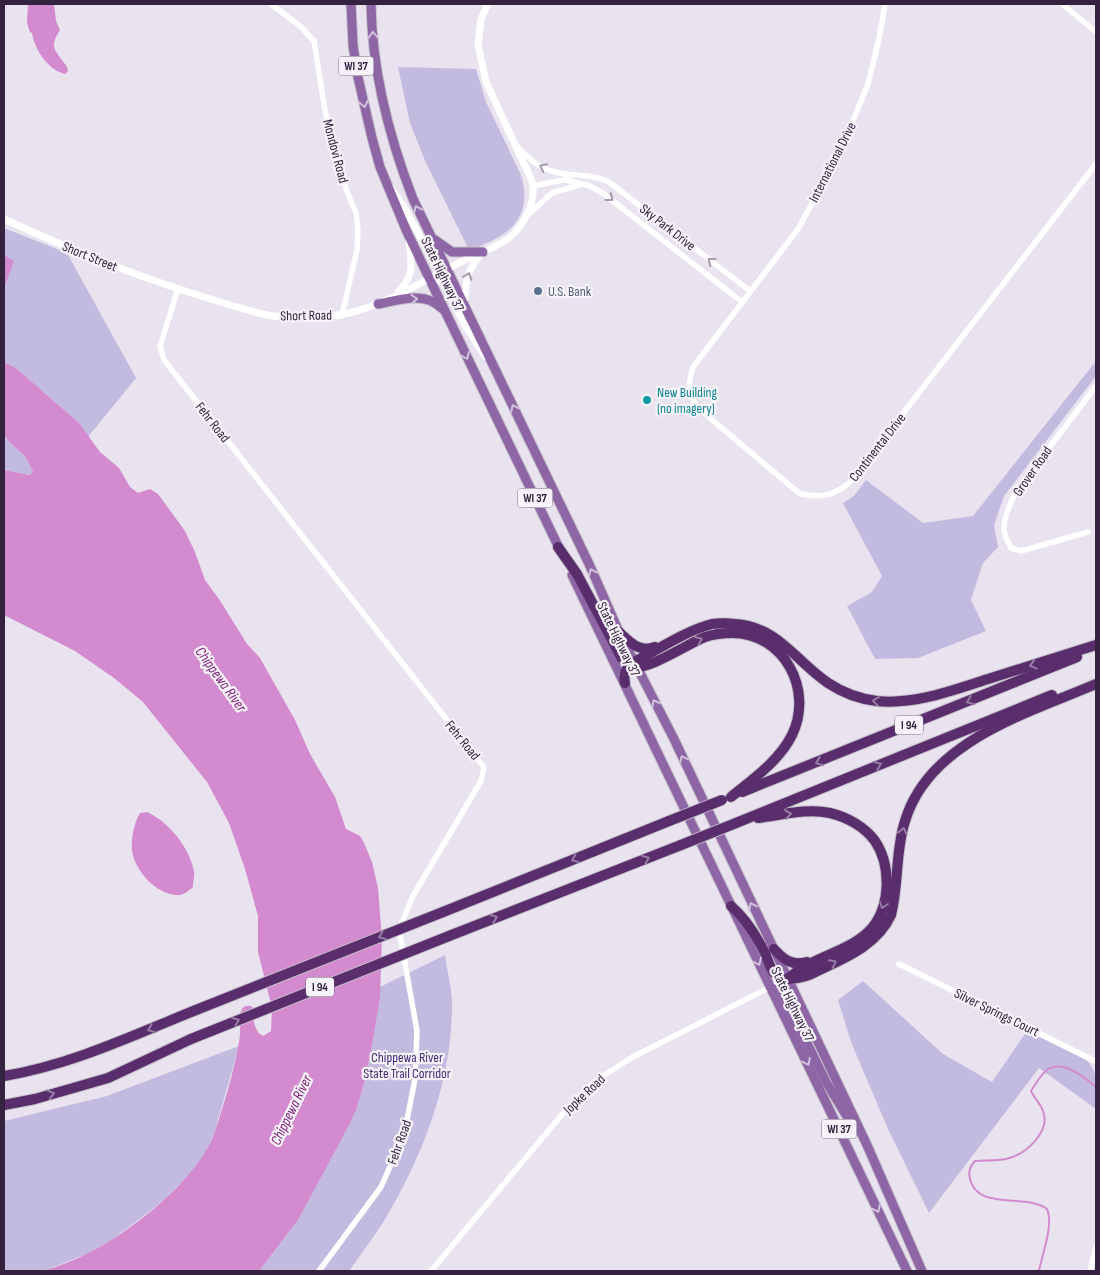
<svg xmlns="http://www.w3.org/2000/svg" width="1100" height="1275" font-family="'Sofia Sans Condensed',sans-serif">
<rect width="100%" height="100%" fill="#e8e3ee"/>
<g fill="#c2bbdf">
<path d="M398 67 476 69 486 102 521 175C534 220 507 237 469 250L426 163 410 123Z"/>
<path d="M4 228 67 253 136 378 88 437 79 423 16 368 4 362Z"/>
<path d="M1096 361V376L1004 496 994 525 998 547 983 563 971 600 986 631 918 658 875 659 847 606 872 592 882 576 843 503 854 496 866 480 923 523 973 516Z"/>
<path d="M4 434 10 443 25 456 33 471 30 475 4 470Z"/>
<path d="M445 955C447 971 452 988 452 1005 452 1081 423 1156 384 1221 373 1238 361 1254 349 1271H259L298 1220 357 1108 364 1083 371 1051 380 987Z"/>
<path d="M863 981 943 1054 992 1082 1027 1031 1086 1060C1100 1072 1096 1092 1096 1109L1039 1068 929 1213 888 1129 851 1042 838 1000Z"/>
<path d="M239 1046 214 1134 206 1152 194 1169 169 1195 153 1209 110 1241 86 1254 44 1271H4V1121L107 1096Z"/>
</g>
<g fill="#d48acf">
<path d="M28 4H54L56 21 60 30C48 49 56 50 67 67L68 71 65 74C48 70 35 50 32 33L30 32 27 23Z"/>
<path d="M4 255 14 261 4 288Z"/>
<path d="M4 362 16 368 79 423 100 452 119 468 130 487 138 493 150 489 158 494 185 531 195 552 205 580 221 602 247 644 260 658 295 720 310 754 335 797 346 829 360 836 364 843 372 862 378 888 382 939 380 997 371 1051 364 1083 357 1108 348 1127 298 1220 259 1271H44C58 1266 73 1261 86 1254 129 1234 198 1179 214 1134 224 1105 236 1065 240 1035 241 1027 237 1016 242 1009 244 1005 248 1006 252 1006 253 1016 253 1031 263 1036L271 1031 272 1008 258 952V916L245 869 229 823 207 782 143 702 114 678 75 651 4 615V470L30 475 33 471 25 456 10 443 4 434Z"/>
<path d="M147 812C169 822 189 847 194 871 195 876 193 882 193 887 188 891 183 896 176 895 156 894 134 870 132 850 131 838 134 823 140 813Z"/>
</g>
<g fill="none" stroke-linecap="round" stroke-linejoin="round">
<path stroke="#d48acf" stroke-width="2" d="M1039 1271C1042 1255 1054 1224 1047 1209 1026 1193 977 1211 970 1179 968 1171 970 1167 975 1161 985 1160 996 1161 1006 1159 1025 1155 1051 1132 1043 1111 1041 1104 1034 1098 1031 1091 1035 1085 1041 1074 1047 1070 1062 1059 1084 1077 1096 1087"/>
<g stroke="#c6c1ca" stroke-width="11">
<g id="primary">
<path d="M351 4 353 45 357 73 372 138 380 167 407 232 561 552"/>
<path d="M371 4C372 70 389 137 413 199L590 566 619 632 674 739 867 1145 922 1271"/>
<path d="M435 240 452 252H483"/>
<path d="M378 304C394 301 415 294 431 301 436 303 440 307 444 310"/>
<path d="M572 575 907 1271"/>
<path d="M770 987 779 992 785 998 826 1082 854 1128"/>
</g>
</g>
<g stroke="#c6c1ca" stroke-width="12">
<g id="motorway">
<path d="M558 547 577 574 621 657C624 661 626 665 632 667 647 671 689 643 705 637 714 634 723 633 732 633 784 633 814 690 792 735 779 761 753 779 731 797"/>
<path d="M619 632C630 642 639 653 655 647"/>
<path d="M625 683C623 673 626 668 634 662 659 649 685 631 712 624 720 623 727 623 735 624 779 627 795 661 828 683 843 693 860 699 877 701 915 705 953 690 988 679 1024 668 1060 656 1096 645"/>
<path d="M742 792 1077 657"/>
<path d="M758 818C782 815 807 808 830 813 847 817 865 827 875 841 891 865 891 905 872 928 850 953 811 956 788 979"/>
<path d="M736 823 1052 695"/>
<path d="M731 906C746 919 756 935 765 953 768 960 770 969 775 974 783 982 800 978 809 975 839 960 876 948 891 915 899 884 895 852 905 821 929 741 1028 713 1096 684"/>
<path d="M443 912 669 821"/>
<path d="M449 936 681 845"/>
<path d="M774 949C784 960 792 966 807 962"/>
<path d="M4 1076C71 1065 134 1035 196 1010"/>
<path d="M4 1105 35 1099 108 1078 191 1039"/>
</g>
</g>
<g stroke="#fff" stroke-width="5.5">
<path d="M271 4 300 26 314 41 325 111 347 192 356 213 358 230 357 250 342 315"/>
<path d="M885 4 879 39 868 84 840 152 798 229 693 367C688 384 687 391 697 407L800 494C821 498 833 496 849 483L1096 164"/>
<path d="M1062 4 1096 32"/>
<path d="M517 146C528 159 542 170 559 173 576 176 593 174 609 182L750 291"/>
<path d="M566 180 590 186 604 194 742 302"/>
<path d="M533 186 569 179"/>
<path d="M528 215 552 193 579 185"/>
<path d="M178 289 160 346 164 360 484 767 481 781 413 896 399 929 417 1031 415 1079 404 1135 381 1187 319 1271"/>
<path d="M1088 532 1021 551 1011 548C1008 542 1004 536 1004 529 1004 516 1011 501 1017 490L1096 386"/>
<path d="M899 964 1095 1061"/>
<path d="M431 1271 570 1105 595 1081 631 1058 786 979"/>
<path d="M1090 1271 1096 1247"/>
</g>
<g stroke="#fff" stroke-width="7">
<path d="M390 187 403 205 434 263 438 266 446 268"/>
<path d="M4 219C69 249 135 276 204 297 227 304 250 312 273 316 292 319 330 318 349 313 392 303 434 274 475 255 486 251 499 245 509 238 524 226 537 200 532 181L486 82 478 45 481 19 488 4"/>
<path d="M429 278 439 280 444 284 463 322 485 356"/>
<path d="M399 291C416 272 411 264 409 241"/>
<path d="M464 305 467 277 474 263 481 254"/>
</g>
<use href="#primary" stroke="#8f66a5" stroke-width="9"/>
<use href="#motorway" stroke="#5a2d6d" stroke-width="10"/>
<g stroke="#c6c1ca" stroke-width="12" stroke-linecap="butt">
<g id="motorway-bridge">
<path d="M669 821 722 800"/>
<path d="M681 845 736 823"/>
<path d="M196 1010 443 912"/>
<path d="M191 1039 449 936"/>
</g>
</g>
<use href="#motorway-bridge" stroke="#5a2d6d" stroke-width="10"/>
</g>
<defs><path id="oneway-chevron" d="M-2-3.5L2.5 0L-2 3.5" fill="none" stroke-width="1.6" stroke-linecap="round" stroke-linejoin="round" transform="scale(1.25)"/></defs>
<g stroke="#d2c2dc">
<use href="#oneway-chevron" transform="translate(373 35) rotate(-94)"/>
<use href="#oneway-chevron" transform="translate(364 104) rotate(77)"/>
<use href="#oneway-chevron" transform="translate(417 209) rotate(-114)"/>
<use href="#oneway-chevron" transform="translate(414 299) rotate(-2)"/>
<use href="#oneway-chevron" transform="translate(466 356) rotate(64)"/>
<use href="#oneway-chevron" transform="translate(514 408) rotate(-115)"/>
<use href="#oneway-chevron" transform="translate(592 572) rotate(-114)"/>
<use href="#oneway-chevron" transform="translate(655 703) rotate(-117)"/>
<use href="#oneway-chevron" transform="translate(683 759) rotate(-115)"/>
<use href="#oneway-chevron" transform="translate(752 906) rotate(-116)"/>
<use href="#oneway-chevron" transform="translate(758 962) rotate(64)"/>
<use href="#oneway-chevron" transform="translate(807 1062) rotate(64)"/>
<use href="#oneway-chevron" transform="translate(877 1209) rotate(64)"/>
</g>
<g stroke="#a49ca9">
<use href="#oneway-chevron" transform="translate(543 167) rotate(-153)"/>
<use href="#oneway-chevron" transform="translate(610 198) rotate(37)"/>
<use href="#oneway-chevron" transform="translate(711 261) rotate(-143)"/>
<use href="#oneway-chevron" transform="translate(468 276) rotate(-70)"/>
</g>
<g stroke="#987da5">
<use href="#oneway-chevron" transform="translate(699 640) rotate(-24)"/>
<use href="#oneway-chevron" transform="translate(1033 665) rotate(163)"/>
<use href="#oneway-chevron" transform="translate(876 701) rotate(-173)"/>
<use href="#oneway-chevron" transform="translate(970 701) rotate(158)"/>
<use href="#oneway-chevron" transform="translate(819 762) rotate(158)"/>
<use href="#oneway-chevron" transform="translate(878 765) rotate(-22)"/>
<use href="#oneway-chevron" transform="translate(788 814) rotate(-9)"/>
<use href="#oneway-chevron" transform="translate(903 831) rotate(-78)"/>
<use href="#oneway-chevron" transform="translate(575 859) rotate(158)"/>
<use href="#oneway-chevron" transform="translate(646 859) rotate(-22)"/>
<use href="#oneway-chevron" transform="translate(883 905) rotate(108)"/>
<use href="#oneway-chevron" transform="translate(494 918) rotate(-21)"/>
<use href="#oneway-chevron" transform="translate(382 936) rotate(158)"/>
<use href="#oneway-chevron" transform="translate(833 963) rotate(-27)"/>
<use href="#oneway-chevron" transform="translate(236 1021) rotate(-22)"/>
<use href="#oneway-chevron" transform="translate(151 1029) rotate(158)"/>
<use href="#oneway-chevron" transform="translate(51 1094) rotate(-16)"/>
</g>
<circle fill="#5c6f8a" stroke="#f6f4fa" stroke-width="2" cx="538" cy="291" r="5"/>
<circle fill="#0f9aa8" stroke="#f6f4fa" stroke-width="2" cx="647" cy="400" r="5"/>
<g text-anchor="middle" stroke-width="4.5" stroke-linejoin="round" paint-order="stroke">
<g fill="#f6f4fa" stroke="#6f6178" stroke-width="1">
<rect x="338.5" y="56.5" width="35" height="19" rx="4"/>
<rect x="517.5" y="488.5" width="35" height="19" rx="4"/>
<rect x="895" y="715.5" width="28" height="19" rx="4"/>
<rect x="306" y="977.5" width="28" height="19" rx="4"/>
<rect x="821.5" y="1119.5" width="35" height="19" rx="4"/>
</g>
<g font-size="12" font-weight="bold" fill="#352240">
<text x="356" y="70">WI 37</text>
<text x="535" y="502">WI 37</text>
<text x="909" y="729">I 94</text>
<text x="320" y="991">I 94</text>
<text x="839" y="1133">WI 37</text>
</g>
<g font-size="14" fill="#352240" stroke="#f6f4fa">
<text transform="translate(336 151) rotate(75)" y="5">Mondovi Road</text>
<text transform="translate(832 162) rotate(-63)" y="5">International Drive</text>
<text transform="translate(668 227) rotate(38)" y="5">Sky Park Drive</text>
<text transform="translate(90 256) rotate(22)" y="5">Short Street</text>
<text transform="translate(443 274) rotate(64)" y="5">State Highway 37</text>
<text transform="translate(306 315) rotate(-1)" y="5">Short Road</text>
<text transform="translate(213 422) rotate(52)" y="5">Fehr Road</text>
<text transform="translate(877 447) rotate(-52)" y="5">Continental Drive</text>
<text transform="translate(1032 471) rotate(-55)" y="5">Grover Road</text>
<text transform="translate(619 639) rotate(64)" y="5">State Highway 37</text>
<text transform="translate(463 740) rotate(51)" y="5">Fehr Road</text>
<text transform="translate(793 1004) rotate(64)" y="5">State Highway 37</text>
<text transform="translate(997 1012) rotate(26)" y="5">Silver Springs Court</text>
<text transform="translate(584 1094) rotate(-43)" y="5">Jopke Road</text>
<text transform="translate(399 1142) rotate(-70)" y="5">Fehr Road</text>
</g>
<g font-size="14" fill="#4e5e75" stroke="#f6f4fa" text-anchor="start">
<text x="548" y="296">U.S. Bank</text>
</g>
<g font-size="14" fill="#0d838f" stroke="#f6f4fa" text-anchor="start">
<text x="657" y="397">New Building<tspan x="657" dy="16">(no imagery)</tspan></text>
</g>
<g font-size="14" fill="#422a78" stroke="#f6f4fa">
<text x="407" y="1062">Chippewa River<tspan x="407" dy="16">State Trail Corridor</tspan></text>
</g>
<g font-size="15" font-style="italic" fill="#7e1976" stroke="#f6f4fa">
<text transform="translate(221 679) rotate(54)" y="5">Chippewa River</text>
<text transform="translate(291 1110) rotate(-64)" y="5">Chippewa River</text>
</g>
</g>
<rect width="1100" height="1275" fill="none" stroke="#352240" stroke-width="10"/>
</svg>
